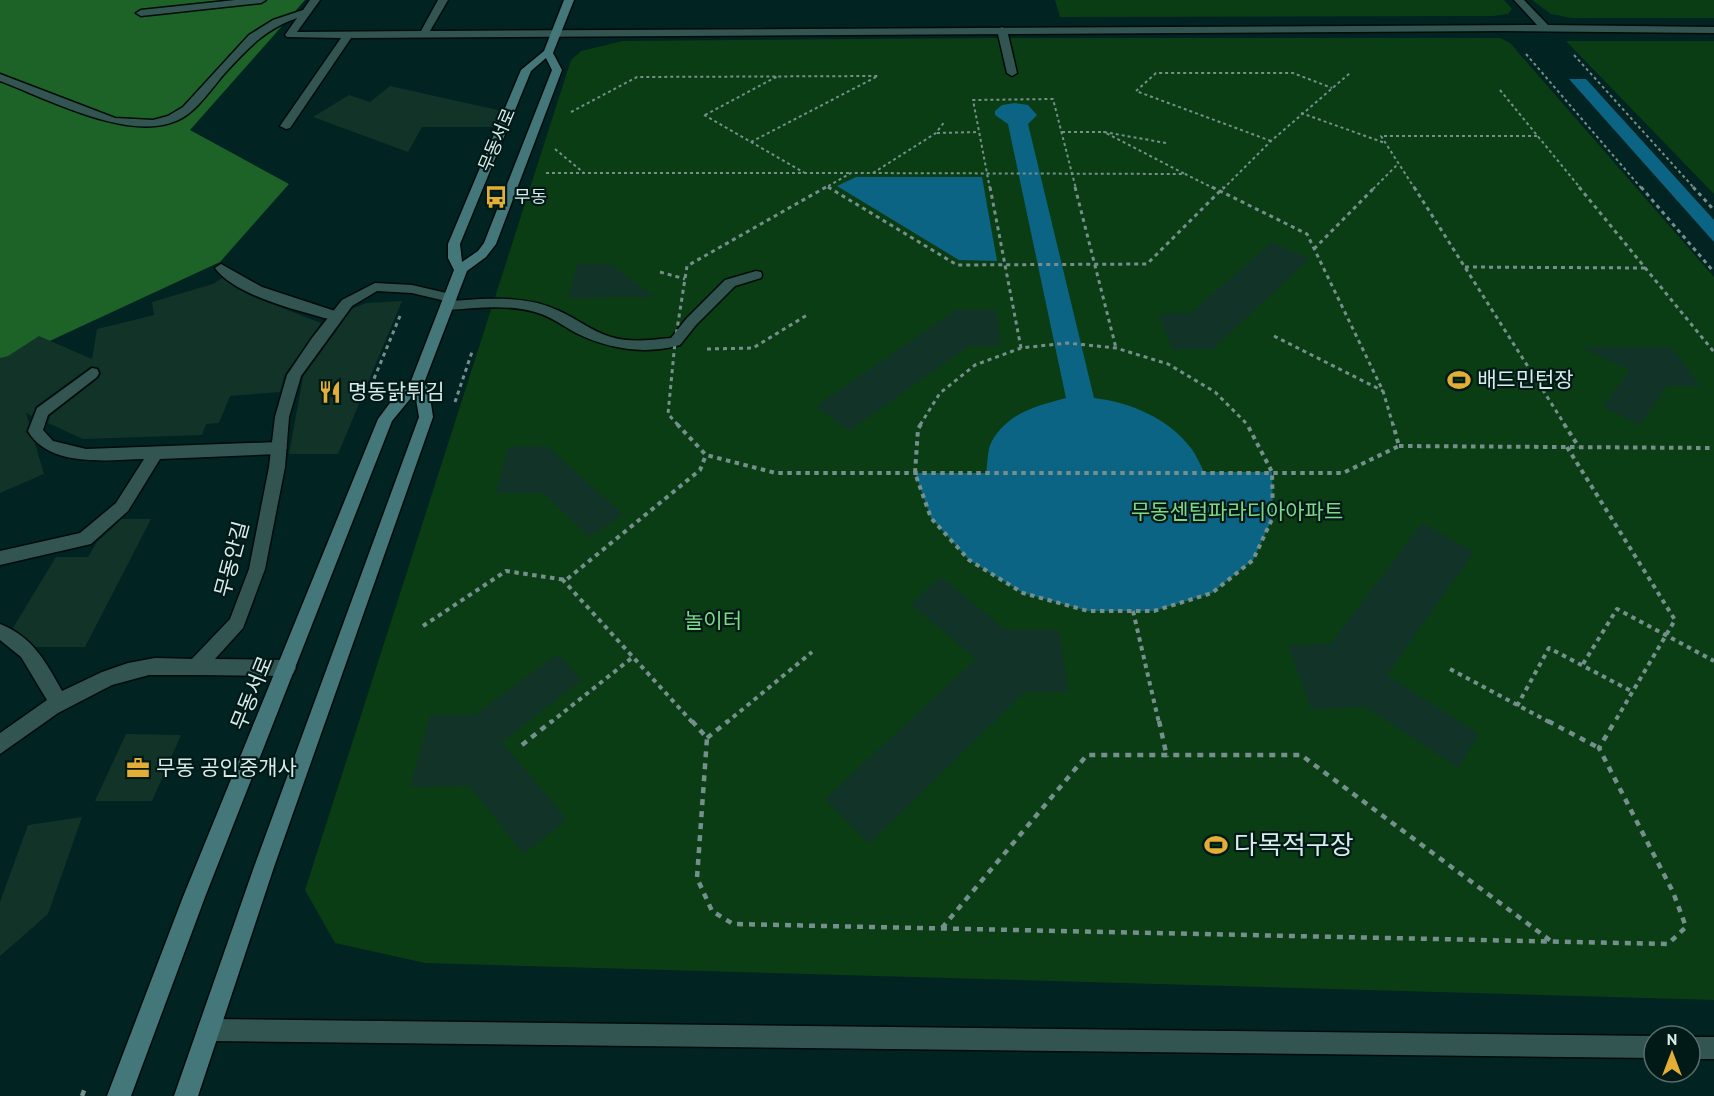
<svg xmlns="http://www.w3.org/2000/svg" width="1714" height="1096" font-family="'PT Sans','Noto Sans KR',sans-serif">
<rect width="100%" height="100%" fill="#012321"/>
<g fill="#0b3d14">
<path d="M1055 0H1504L1512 9 1508 14 1493 16 1060 17Z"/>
<path d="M1532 0H1714V18H1571L1551 14Z"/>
<path d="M991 38H1500L1510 43 1714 277V1000L425 963 335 943 305 890 571 60 581 51 623 41Z"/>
<path d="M1566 41H1714V194Z"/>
</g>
<path fill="#1d6328" d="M0 0H305L190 130 289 184 220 262 0 364Z"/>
<g fill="#0c6485">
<path d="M1569 79H1586L1714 220V242Z"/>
<path d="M1015 103 1028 105 1037 115 1028 124 1094 398C1129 402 1168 418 1190 447 1196 454 1200 464 1204 472H1272L1273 517 1253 560 1212 593 1154 611H1088L1023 593 969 560 931 518 915 473H986C988 463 987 449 992 441 1009 412 1037 406 1066 398L1008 124 995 115V111L1002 105Z"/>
<path d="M856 177H982L997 261 959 260 837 186Z"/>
</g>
<g fill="#123428">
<path d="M390 86 502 111 495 127H422L408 152 313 117 349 95 370 102Z"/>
<path d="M1272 242 1309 259 1213 349 1172 350 1159 314 1191 313Z"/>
<path d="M577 264H610L655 297 568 298Z"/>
<path d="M222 278 249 295 321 323 285 374 280 392 230 396 219 423 206 424 202 435 83 439 48 423 50 416 99 378 101 374 99 368 91 366 36 406 32 416 26 413 29 423 26 432 35 443 44 474 0 493V358L8 356 39 336 92 359 97 329 154 315 152 302 213 284Z"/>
<path d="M402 301 338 454H289L303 377 352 309 366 303Z"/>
<path d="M956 310H997L1001 346H969L849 431 816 406Z"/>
<path d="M1581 347H1671L1701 386H1667L1640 425 1603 407 1630 370Z"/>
<path d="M547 446 623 514 590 537 543 493H496L508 447Z"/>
<path d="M122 519H151L85 647H36L13 628 56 557H88L97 542Z"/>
<path d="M1422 523 1474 552 1387 675 1479 734 1458 768 1366 707 1311 709 1288 645 1330 644Z"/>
<path d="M941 577 1006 630H1059L1069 692H1025L869 844 825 799 976 659 911 604Z"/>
<path d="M557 654 582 680 502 742 567 819 524 854 469 786 410 787 430 715H475Z"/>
<path d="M126 734 181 735 152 801H95Z"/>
<path d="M82 817 48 914 0 956V902L28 825Z"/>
</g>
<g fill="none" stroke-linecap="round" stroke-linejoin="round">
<g stroke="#000b0a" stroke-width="3">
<g id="service">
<path d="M1002 27 1007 30 1017 73 1012 76 1007 73 997 30Z"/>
<path d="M221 264 262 287 341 313 343 316 336 320 324 318C293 309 235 295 215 268Z"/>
<path d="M756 271 761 272 762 275 761 278 735 286 696 325 680 345C645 355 608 349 576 333 562 325 550 316 535 312 506 304 476 308 447 310L440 306C446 299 458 301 466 300 496 298 529 297 557 310 576 318 591 331 611 337 630 343 651 340 671 338L686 319 725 280Z"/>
<path d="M92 368 97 369 99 373 97 377 48 415 43 430 53 441 86 449 279 442 284 444 287 448 284 452 279 454 160 459 128 511 91 544 0 565V551L80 533 116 503 144 459C108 460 49 468 28 431L37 408Z"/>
<path d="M0 624C32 636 46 662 62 691L102 672 128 663 155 658 196 659 202 661 205 667 202 673 196 675H149L112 685 58 713 0 754V733L47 700 21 657 0 640Z"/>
</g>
</g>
<g stroke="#000b0a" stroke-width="3">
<g id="minor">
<path d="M235 0H266L261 3 141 16 136 13 141 10Z"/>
<path d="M310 0H320L297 32 421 31 438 0H448L430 31 1537 25 1514 0H1524L1548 25 1714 27V33L1504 31 351 38 290 128 286 129 280 126 341 38 287 37 285 35 297 18C265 29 247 49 225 73 211 89 196 113 176 121 128 142 46 98 0 81V74L115 118 153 120 168 116 183 107 249 35 273 20 303 10Z"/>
<path d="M375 283 412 285 455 295 457 298 450 302 412 293 377 291 352 306 301 376 289 417 285 467 265 569 243 628 215 659 287 660 293 662 296 668 293 674 287 676 196 675 190 673 187 667 190 661 230 619 249 569 269 467 275 417 287 375 312 338 342 300Z"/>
<path d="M208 1019 1654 1036H1655L1654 1058 208 1041 200 1038 197 1030 200 1022Z"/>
<rect x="1690" y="1037" width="24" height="22"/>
</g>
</g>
<g stroke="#000b0a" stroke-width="3">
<path id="secondary" d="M564 0H574L553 53 562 70 496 244 486 257 467 271 424 383 429 390 433 417 274 867 198 1096H174L254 867 419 417 415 393 392 421 205 897 131 1096H107L183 897 378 419 402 387 411 381 454 270 448 258V244L521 70 544 51ZM546 58 552 70 484 243 478 251 462 262 460 244 531 71Z"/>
</g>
<g stroke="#758f8d" stroke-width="2" stroke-dasharray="3 3" stroke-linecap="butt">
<path d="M1526 54 1642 189"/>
<path d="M1574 55 1695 189"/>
<path d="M1500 90 1581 189"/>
<path d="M571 112 637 77 879 76"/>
<path d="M1301 113 1385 143"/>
<path d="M704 115 805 173"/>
<path d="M705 115 778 76"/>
<path d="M1062 132H1104"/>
<path d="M937 133 979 132"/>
<path d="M1271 141 1136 91 1156 73H1293L1332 88"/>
<path d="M751 142 878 76"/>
<path d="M1166 143 1104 132 1185 174"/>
<path d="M555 149 584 173"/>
<path d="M546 173H851"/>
<path d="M873 173 936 133 945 121"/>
<path d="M828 187 831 189"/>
<path d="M823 189 851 173 1185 174 1215 189"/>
<path d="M990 189 973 100 1053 99 1076 189"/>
<path d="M1223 189 1271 141 1350 73"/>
<path d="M1373 189 1398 164"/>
<path d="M1415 189 1381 136H1539"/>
</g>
<g stroke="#758f8d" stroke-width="3" stroke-dasharray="4 4" stroke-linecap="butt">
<path d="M828 187 957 265 1147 264 1224 187"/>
<path d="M990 187 1021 348"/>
<path d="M1075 187 1116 348"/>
<path d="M1212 187 1307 234 1383 391 1393 425"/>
<path d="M1414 187 1565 425"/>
<path d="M1579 187 1714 352"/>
<path d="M1641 187 1714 272"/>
<path d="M1693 187 1714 210"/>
<path d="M1314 249 1375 187"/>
<path d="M1465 267 1646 268"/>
<path d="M660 272 685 279"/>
<path d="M1274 336 1383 391"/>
<path d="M707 349 753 348 807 315"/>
<path d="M371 386 400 316"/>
<path d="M455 402 472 352"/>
<path d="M678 425 668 414 675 342 687 266 826 187"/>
<path d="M920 425 940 393 975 365 1021 348 1067 343 1116 348 1168 364 1215 392 1248 425"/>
</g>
<g stroke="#758f8d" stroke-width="4" stroke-dasharray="4.5 4.5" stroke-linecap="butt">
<path d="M677 424 706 455 776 473H1343L1399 446 1393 424"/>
<path d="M921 424 918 429 915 473 931 518 969 560 1023 593 1088 611H1154L1212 593 1253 560 1273 517 1272 472 1247 424"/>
<path d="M1564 424 1579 447"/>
<path d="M1399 446 1714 448"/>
<path d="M1567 447 1675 620 1614 723"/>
<path d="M562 579 693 723"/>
<path d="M1133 611 1159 723"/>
<path d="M423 626 506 571 566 580 700 470 706 455"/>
<path d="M1583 664 1617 609 1714 661"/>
<path d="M1450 669 1551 723"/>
<path d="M1517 706 1549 648 1633 692"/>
<path d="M550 723 633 657"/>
<path d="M726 723 812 652"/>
</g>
<g stroke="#758f8d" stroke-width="4.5" stroke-dasharray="6 6" stroke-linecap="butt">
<path d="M692 721 707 738 697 878 712 911 733 924 1668 944 1686 927 1673 892 1599 748 1615 721"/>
<path d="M1159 721 1167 757"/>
<path d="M1548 721 1599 748"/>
<path d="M707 738 728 721"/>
<path d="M522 745 552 721"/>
<path d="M942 928 1087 755H1301L1551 941"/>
<path d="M82 1096 85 1088"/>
</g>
<use href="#service" fill="#335552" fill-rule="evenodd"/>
<use href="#minor" fill="#335552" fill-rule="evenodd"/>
<use href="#secondary" fill="#43777a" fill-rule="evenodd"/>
</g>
<defs>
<g id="bus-bare" transform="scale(1.8)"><path d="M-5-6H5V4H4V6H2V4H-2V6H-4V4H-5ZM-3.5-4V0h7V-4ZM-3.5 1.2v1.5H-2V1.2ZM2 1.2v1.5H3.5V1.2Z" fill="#e4ad35" stroke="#011917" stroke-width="2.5" paint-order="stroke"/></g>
<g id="stadium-bare" transform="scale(1.8)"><path d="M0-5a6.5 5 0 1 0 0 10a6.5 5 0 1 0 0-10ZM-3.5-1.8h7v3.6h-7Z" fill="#e4ad35" stroke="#011917" stroke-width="2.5" paint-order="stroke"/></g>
<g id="restaurant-bare" transform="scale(1.8)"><path d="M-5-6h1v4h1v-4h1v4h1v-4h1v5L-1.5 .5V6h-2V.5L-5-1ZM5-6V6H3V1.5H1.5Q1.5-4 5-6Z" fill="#e4ad35" stroke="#011917" stroke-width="2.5" paint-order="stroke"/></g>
<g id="office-bare" transform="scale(1.8)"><path d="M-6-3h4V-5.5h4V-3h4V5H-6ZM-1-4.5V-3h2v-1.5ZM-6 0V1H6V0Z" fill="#e4ad35" stroke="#011917" stroke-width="2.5" paint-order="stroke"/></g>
</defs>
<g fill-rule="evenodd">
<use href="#bus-bare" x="496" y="197"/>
<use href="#stadium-bare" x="1459" y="380"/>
<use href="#restaurant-bare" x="330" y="392"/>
<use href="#office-bare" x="138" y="768"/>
<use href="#stadium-bare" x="1216" y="845"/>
</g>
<g text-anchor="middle" stroke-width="4.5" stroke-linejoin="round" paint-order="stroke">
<g font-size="18" fill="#d8ebe9" stroke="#011917">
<text transform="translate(497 140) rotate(-67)" y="6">무동서로</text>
</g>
<g font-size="18" fill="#d8ebe9" stroke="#011917" text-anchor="start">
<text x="514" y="203">무동</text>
</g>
<g font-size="21" fill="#d8ebe9" stroke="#011917" text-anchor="start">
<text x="1477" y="387">배드민턴장</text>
<text x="348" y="399">명동닭튀김</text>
<text x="156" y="775">무동 공인중개사</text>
</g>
<g font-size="21" fill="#7ed986" stroke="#011917">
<text x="1237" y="519">무동센텀파라디아아파트</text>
<text x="713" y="628">놀이터</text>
</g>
<g font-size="21" fill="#d8ebe9" stroke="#011917">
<text transform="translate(232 559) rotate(-75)" y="7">무동안길</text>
<text transform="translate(252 693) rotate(-68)" y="7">무동서로</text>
</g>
<g font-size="26" fill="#d8ebe9" stroke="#011917" text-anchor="start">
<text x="1234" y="854">다목적구장</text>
</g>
</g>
<g transform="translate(1672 1054)"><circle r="28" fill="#011917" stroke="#576d6b" stroke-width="1.5"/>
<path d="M0-4.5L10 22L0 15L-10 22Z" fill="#e4ad35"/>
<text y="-9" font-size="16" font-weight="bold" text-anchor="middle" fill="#d8ebe9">N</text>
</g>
</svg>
